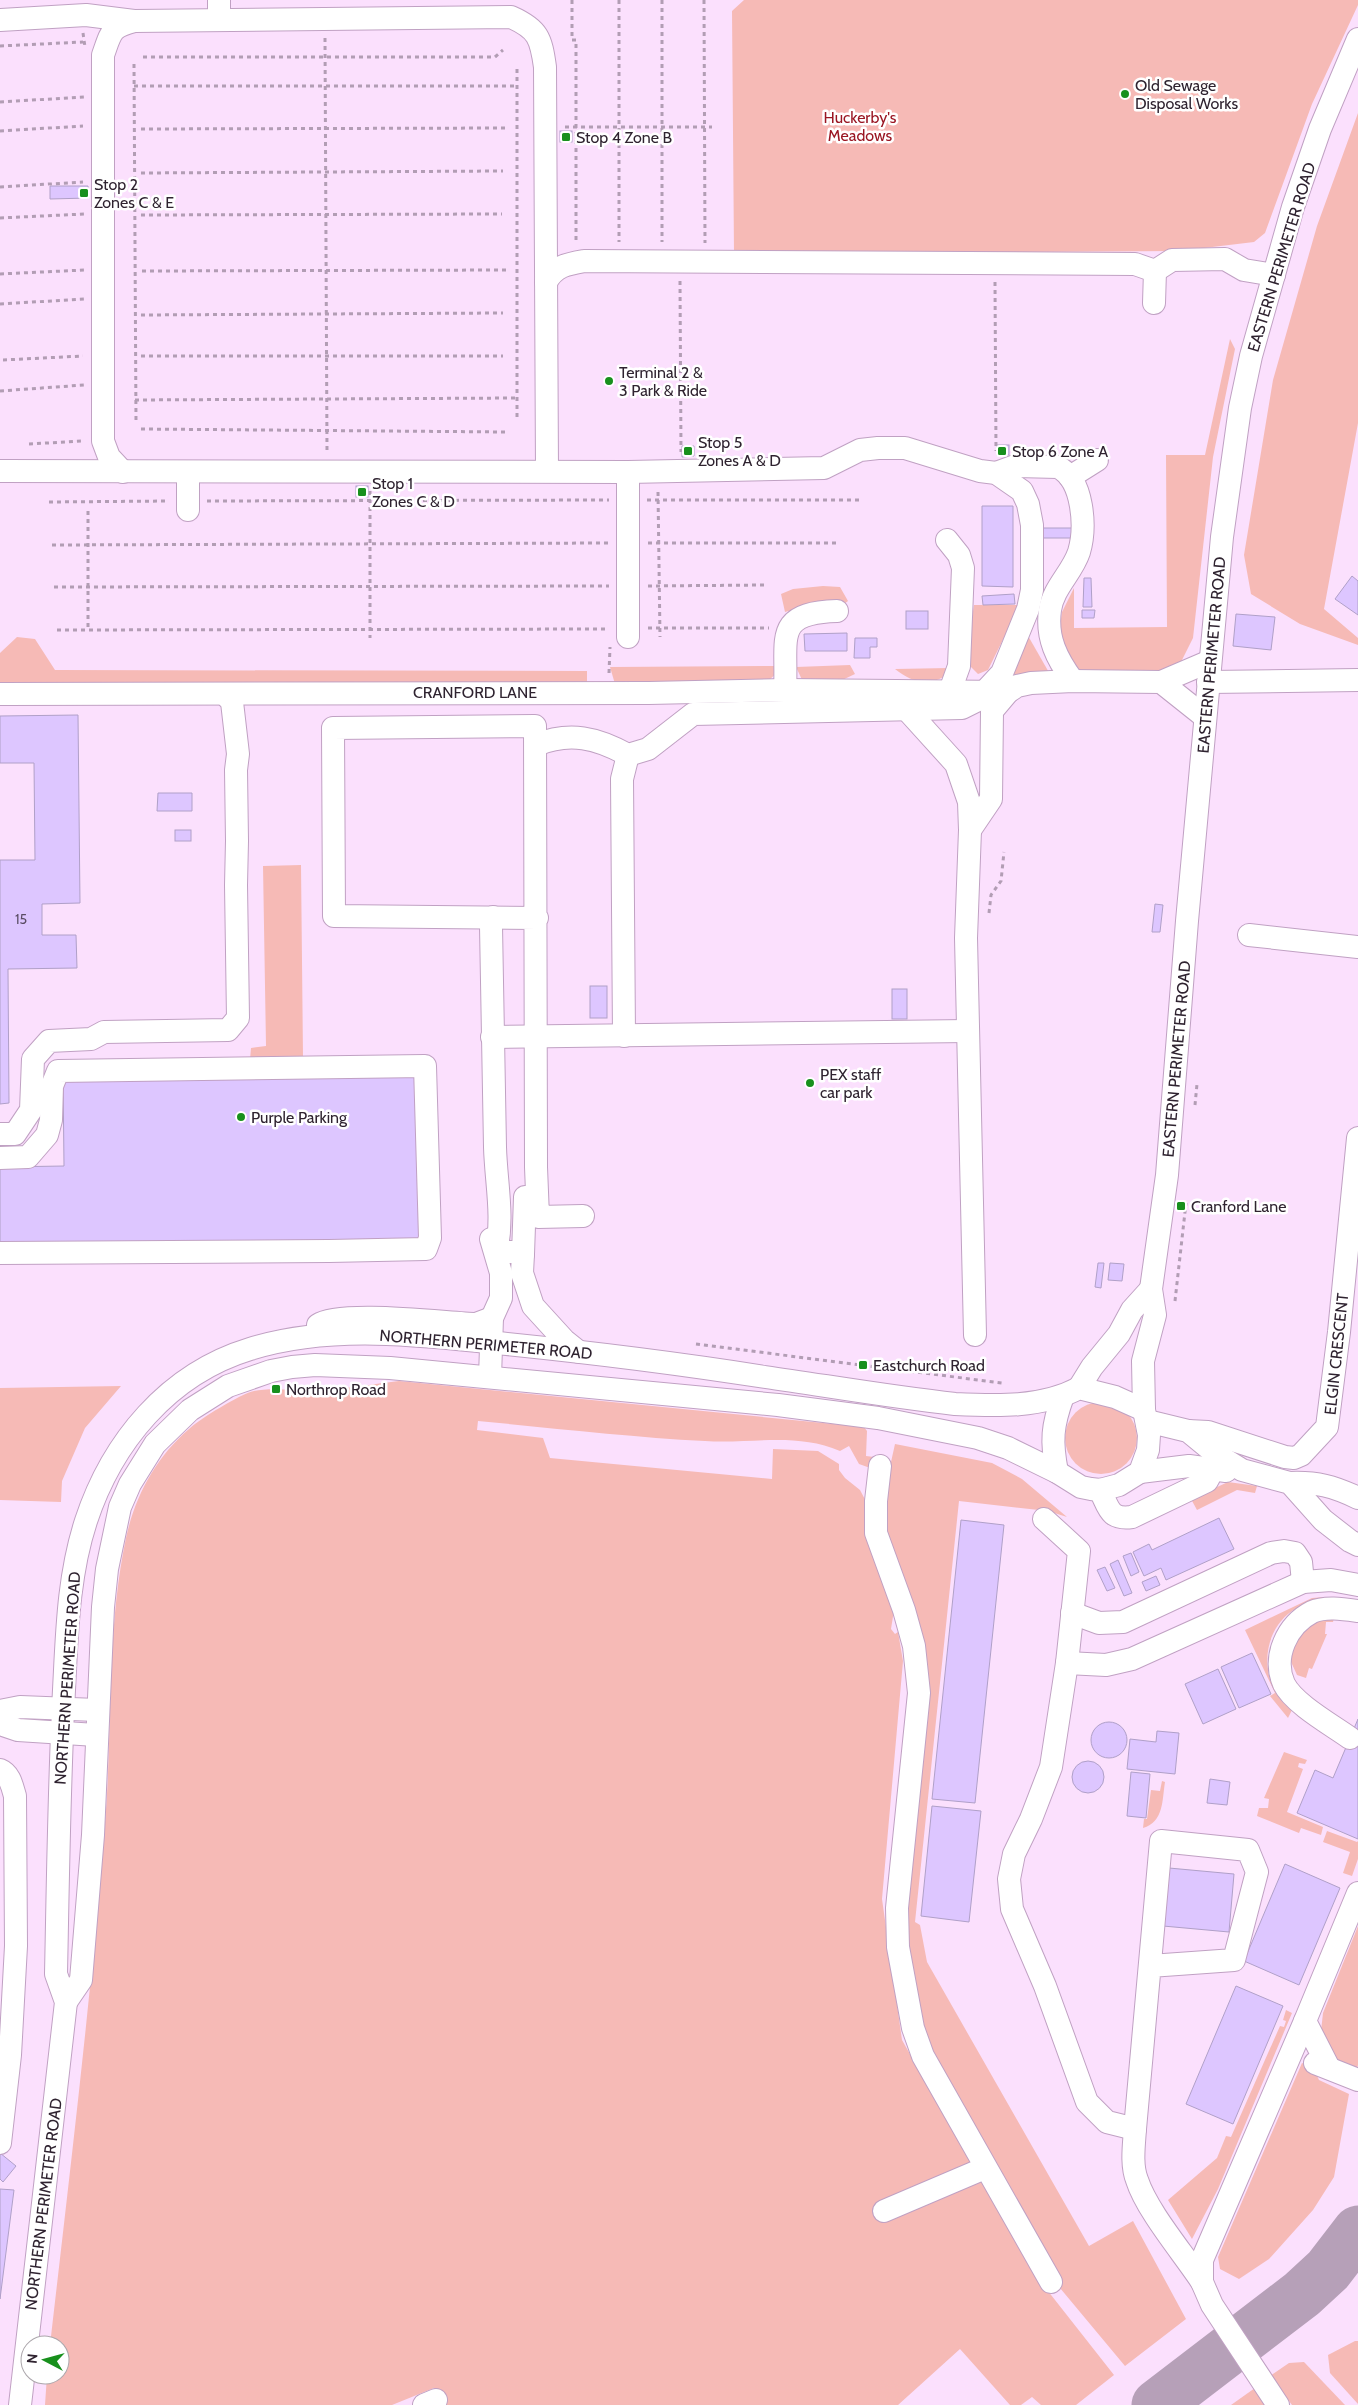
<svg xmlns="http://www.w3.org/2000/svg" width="1358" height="2405" font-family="Cabin,sans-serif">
<rect width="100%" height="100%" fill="#fbe0fd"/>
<g fill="#f6bab6">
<path d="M744 0H1358V5L1312 104 1265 233 1254 242 1179 251 734 254 732 11Z"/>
<path d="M1358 113V423L1324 609 1358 638V645L1300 624 1251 594 1244 555 1273 380 1317 226Z"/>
<path d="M1230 339 1235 349 1213 457 1193 638 1180 664 1155 674 1091 673 1072 668 1058 637 1062 612 1074 588V628L1167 627 1166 455H1205Z"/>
<path d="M823 586 840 587 848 601 839 608 820 602 785 612 781 594 793 589Z"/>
<path d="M974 605H1020L988 670 978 674 965 661Z"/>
<path d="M1027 634 1051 676 1009 679Z"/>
<path d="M17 637 35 639 55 670 587 671V683L0 682V653Z"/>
<path d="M850 665 855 674 838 682 804 684 796 667Z"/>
<path d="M775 666 778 672 768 681 615 684 610 667Z"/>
<path d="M949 668 950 672C932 688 912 683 895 669Z"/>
<path d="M301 865 303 1057 250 1060 251 1048 266 1046 263 866Z"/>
<path d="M399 1381 864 1427 867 1431 866 1456 874 1457 873 1469 859 1464 849 1446 840 1451C796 1432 752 1444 705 1441 630 1437 553 1428 478 1421L477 1430 543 1438 550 1458 772 1479 773 1449 818 1451 839 1464V1470L845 1478 860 1490 869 1507 896 1598 891 1629 895 1634 898 1632 903 1661 882 1899 902 2040 1033 2272 1114 2375 1076 2405H1041L1032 2397 1021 2405H1010L960 2349 898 2405H442L434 2388 392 2405H45L47 2375H60V2345H50C70 2171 91 1998 105 1823 113 1728 106 1632 126 1538 135 1496 156 1457 189 1429 200 1419 240 1394 254 1391 270 1387 300 1391 318 1390 345 1389 373 1384 399 1381Z"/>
<path d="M121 1386 85 1428 62 1481 61 1502 0 1500V1388Z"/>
<circle cx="1101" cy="1438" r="36"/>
<path d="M895 1444 992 1463 1022 1479 1067 1517 1048 1511 959 1501 915 1922 920 1925 927 1962 1089 2246 1133 2221 1186 2319 1125 2366 1035 2258 916 2041 893 1897 920 1626 886 1547 881 1507Z"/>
<path d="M1228 1482 1257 1486 1255 1493 1237 1490 1197 1510 1191 1499Z"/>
<path d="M1325 1597 1335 1598C1320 1601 1305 1602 1292 1611 1259 1634 1259 1687 1292 1710L1288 1718 1270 1696 1275 1693 1245 1630 1312 1598Z"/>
<path d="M1334 1618 1333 1622H1326L1325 1634H1327L1312 1669 1309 1668 1306 1678 1297 1675 1287 1653 1310 1621Z"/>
<path d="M1284 1752 1307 1760 1305 1764 1299 1763 1298 1767 1303 1769 1287 1812 1323 1827 1321 1835 1301 1828 1299 1833 1257 1816 1259 1808H1268L1269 1799 1264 1798Z"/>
<path d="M1162 1781 1165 1782C1162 1800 1164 1822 1143 1828L1144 1819H1147L1151 1790 1160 1791Z"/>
<path d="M1327 1831 1357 1842 1358 1841V1859L1352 1876 1343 1873 1350 1852 1323 1842Z"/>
<path d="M1358 1926V2065L1356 2071 1340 2066 1321 2031 1323 2013Z"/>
<path d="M1286 2010 1292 2013 1218 2189 1192 2239 1168 2200 1217 2158 1226 2136 1231 2137 1280 2026 1284 2027 1286 2021 1283 2020Z"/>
<path d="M1302 2063 1313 2067 1319 2080 1349 2094 1334 2177 1313 2210 1269 2259 1239 2279 1220 2269 1218 2257Z"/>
<path d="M1355 2341H1358V2404L1330 2373 1328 2355Z"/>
<path d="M1304 2362 1345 2405H1292L1270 2376 1289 2363Z"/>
<path d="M1255 2388 1267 2405H1231Z"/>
</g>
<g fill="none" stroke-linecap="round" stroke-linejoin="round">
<path stroke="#b6a0b8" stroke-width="51" d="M1157 2405 1302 2294 1328 2270 1358 2231"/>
</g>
<g fill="#ddc6ff" stroke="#b0a0c8">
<rect x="560" y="131" width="12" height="11"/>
<path d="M50 186H88V198L50 199Z"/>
<rect x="997" y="445" width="12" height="10"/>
<path d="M682 446H694V456L682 457Z"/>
<rect x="356" y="486" width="12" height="11"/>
<path d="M982 506H1013V587L982 586Z"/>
<path d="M1038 528H1074L1073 538H1038Z"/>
<path d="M1352 576 1358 581V615L1335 599Z"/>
<path d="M1084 578H1091L1092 607H1083Z"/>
<path d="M1014 594 1015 604 983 605 982 596Z"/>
<path d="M1082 610H1095L1094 618H1082Z"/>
<rect x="906" y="611" width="22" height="18"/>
<path d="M1236 614 1275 617 1271 650 1233 646Z"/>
<path d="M847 633V651H805L804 634Z"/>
<path d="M855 638H877V647H870V658H854Z"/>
<path d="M78 715 80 903 42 904V935H76L77 968 8 969 9 1103 0 1104V860H35L34 763H0V716Z"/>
<path d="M158 793H192V811H157Z"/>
<rect x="175" y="830" width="16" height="11"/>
<path d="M1155 904 1163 905 1160 932H1152Z"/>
<rect x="590" y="986" width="17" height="32"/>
<rect x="892" y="989" width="15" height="30"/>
<path d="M419 1069 421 1242 0 1248V1167L64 1166 63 1074Z"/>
<path d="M1098 1263H1104L1101 1288 1095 1287Z"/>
<path d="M1110 1263 1124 1264 1122 1281 1108 1280Z"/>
<path d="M1219 1518 1234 1549 1166 1580 1161 1568 1144 1576 1133 1552 1149 1544 1152 1550Z"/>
<path d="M961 1520 1004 1525 975 1803 932 1799Z"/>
<path d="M1131 1553 1139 1572 1131 1576 1123 1556Z"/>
<path d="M1118 1560 1132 1593 1124 1596 1110 1564Z"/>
<path d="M1105 1567 1115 1588 1107 1591 1097 1570Z"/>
<path d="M1156 1576 1160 1585 1146 1591 1142 1582Z"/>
<path d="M1252 1653 1271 1694 1239 1708 1221 1667Z"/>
<path d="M1218 1669 1236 1709 1203 1724 1185 1684Z"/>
<path d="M1358 1719V1839L1297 1813 1315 1770 1333 1778Z"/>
<circle cx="1109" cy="1740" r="18"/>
<path d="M1157 1731 1179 1733 1175 1774 1127 1769 1130 1739 1156 1742Z"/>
<circle cx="1088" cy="1777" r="16"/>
<path d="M1131 1772 1150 1774 1146 1818 1127 1816Z"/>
<path d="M1210 1779 1230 1782 1227 1805 1207 1803Z"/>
<path d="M932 1806 981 1811 969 1922 921 1916Z"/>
<path d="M1285 1864 1340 1888 1299 1985 1244 1961Z"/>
<path d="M1169 1868 1234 1874 1229 1932 1163 1926Z"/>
<path d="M1236 1986 1283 2006 1233 2124 1186 2104Z"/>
<path d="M0 2153 16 2166 3 2182 0 2179Z"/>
<path d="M0 2189 14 2190 0 2299Z"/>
</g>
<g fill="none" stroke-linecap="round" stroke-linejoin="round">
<g stroke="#c0a1c3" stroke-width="24">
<g id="minor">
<path d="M219 0V20"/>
<path d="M0 20 86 15 134 21"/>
<path d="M1155 271 1172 260 1225 259 1244 270 1274 275"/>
<path d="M546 282C555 266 567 264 584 261L1135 264 1155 271"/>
<path d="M1154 303 1155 271"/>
<path d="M0 471 628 472 824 468 860 450 878 448H905L980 471 996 473 1022 491 1028 504 1032 525V590L1028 609 1002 673 976 701 962 708 693 714 648 749 628 755C597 738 570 731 536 745"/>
<path d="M123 472 109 457 103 441V55C111 33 110 27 134 21L511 17C538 29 541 38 545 67L547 471"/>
<path d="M628 472V637"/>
<path d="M188 473V510"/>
<path d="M996 473 1015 466 1058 467C1084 480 1086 528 1079 552 1072 573 1053 588 1050 610 1046 638 1057 659 1073 681"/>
<path d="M1070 477 1097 460"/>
<path d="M947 540 959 555 963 568 959 666 950 691"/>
<path d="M1161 682 1210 661"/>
<path d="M1208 682 1358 680"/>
<path d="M785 690C788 639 772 613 837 611"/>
<path d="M0 694 649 693 785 690 1008 692"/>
<path d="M908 711 956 764 969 802 970 830 966 938 975 1335"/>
<path d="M970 830 991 799 992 711 1008 692 1017 686 1031 683 1073 681 1161 682 1205 717"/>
<path d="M493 917 491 926C492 999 493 1073 495 1147 496 1183 504 1217 496 1252"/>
<path d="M537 918 334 916 333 728 535 726 536 1167 538 1217 583 1216"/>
<path d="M1249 935 1358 947"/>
<path d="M624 1036 622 779 628 755"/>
<path d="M492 1037 968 1031"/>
<path d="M0 1134H15L31 1110 33 1059 49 1041 91 1039 104 1032 228 1030 238 1018 236 885 237 841 236 770 238 754 232 702 225 694"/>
<path d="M0 1158 28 1157 47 1135 51 1120 52 1086 58 1071 425 1066 430 1238 426 1249 329 1251 0 1253"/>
<path d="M496 1252H515L523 1254 522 1273 533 1306 564 1340 579 1352"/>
<path d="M523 1254 525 1197"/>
<path d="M318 1325C340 1310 445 1323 476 1324L492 1318"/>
<path d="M490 1377 492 1318 501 1298V1273L491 1239"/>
<path d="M1079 1388 1092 1367 1119 1334 1132 1310 1151 1289"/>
<path d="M1147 1421 1188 1431 1216 1454 1242 1470 1290 1483 1323 1520 1350 1541 1358 1545"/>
<path d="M1188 1431 1208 1432 1285 1457 1294 1458 1301 1455 1327 1427 1339 1332 1358 1138"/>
<path d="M880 1466 876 1501V1533L904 1610 914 1646 919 1693 897 1908 898 1947 913 2028 923 2056 1051 2282"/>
<path d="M1057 1472C1051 1441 1052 1426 1063 1396"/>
<path d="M1140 1472 1189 1466 1226 1471"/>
<path d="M1290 1483C1317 1482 1333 1486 1358 1498"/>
<path d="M1100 1490C1109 1508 1109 1520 1132 1517L1207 1481 1213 1470 1216 1454"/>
<path d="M1044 1519 1079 1551 1067 1663 1051 1767 1031 1819 1014 1854 1009 1879 1012 1909 1045 1986 1087 2102 1107 2122 1135 2129"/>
<path d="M1072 1613 1099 1623 1123 1622 1271 1553 1284 1551 1295 1553 1301 1562 1303 1582"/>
<path d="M1067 1663 1106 1665 1132 1659 1303 1582 1331 1580 1358 1585"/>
<path d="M0 1711 20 1707 97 1710"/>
<path d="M0 1724 18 1730 96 1735"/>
<path d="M1350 1738C1332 1725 1294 1704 1284 1684 1272 1657 1287 1625 1312 1612 1325 1606 1344 1609 1358 1611"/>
<path d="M0 1770C10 1774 12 1786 15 1796L16 1946 10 2055 0 2143"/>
<path d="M1150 1966 1234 1960 1257 1872 1248 1850 1161 1841 1135 2129C1134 2145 1131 2165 1137 2180 1147 2211 1183 2253 1202 2282"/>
<path d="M66 2002 81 1980 93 1835 103 1607 107 1569 120 1507 130 1484 155 1444 190 1410 228 1386 271 1371 292 1367 315 1365 390 1368 778 1405 878 1418 978 1438 1008 1448 1057 1472 1081 1487 1091 1489 1100 1490 1119 1485 1140 1472 1148 1450 1149 1435 1144 1410 1143 1361 1155 1315 1151 1289 1167 1175 1187 921 1222 537 1240 408 1251 356 1293 207 1320 129 1358 39"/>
<path d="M1315 2063 1358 2080"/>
<path d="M1329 2068 1305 2021 1358 1893"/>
<path d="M884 2211 985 2168"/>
<path d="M20 2405 66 2002 56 1974C58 1879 59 1785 64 1690 67 1633 68 1576 86 1521 112 1442 168 1374 250 1349 331 1324 416 1335 497 1343 587 1352 676 1363 765 1377 828 1386 891 1397 955 1404 996 1406 1042 1408 1079 1388L1115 1397 1144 1410"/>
<path d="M424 2405 436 2400"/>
<path d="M1278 2405 1212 2305 1202 2282V2260L1305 2021"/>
</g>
</g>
<g stroke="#b29db4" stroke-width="3" stroke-dasharray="4 4" stroke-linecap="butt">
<path d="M572 0V40H576V242"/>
<path d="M619 0V242"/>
<path d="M662 0V242"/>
<path d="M704 0 705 243"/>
<path d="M83 33 85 47"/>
<path d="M325 38 327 451"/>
<path d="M0 46 83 42"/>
<path d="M143 57H495L503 50"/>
<path d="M134 64 136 422"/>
<path d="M517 69V421"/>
<path d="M134 86H517"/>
<path d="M0 102 84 97"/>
<path d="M565 127H712"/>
<path d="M141 129 508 128"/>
<path d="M0 131 83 126"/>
<path d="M141 173 503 171"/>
<path d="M0 187 83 182"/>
<path d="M141 215 502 214"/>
<path d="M0 218 84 214"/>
<path d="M142 271 508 270"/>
<path d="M0 274 84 270"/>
<path d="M680 281 681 452"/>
<path d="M995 282 996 451"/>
<path d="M0 304 84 299"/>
<path d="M141 315 503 313"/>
<path d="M141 356H503"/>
<path d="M3 360 83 356"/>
<path d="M0 391 84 385"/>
<path d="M135 400 517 398"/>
<path d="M141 429 508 432"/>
<path d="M29 444 83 441"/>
<path d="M370 491V638"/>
<path d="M658 492 660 637"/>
<path d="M647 500H859"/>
<path d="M207 501 609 500"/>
<path d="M49 502 169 501"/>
<path d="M88 511V630"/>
<path d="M648 543H838"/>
<path d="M52 545 609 543"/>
<path d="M648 586 764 585"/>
<path d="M54 587 609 586"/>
<path d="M648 628H769"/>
<path d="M57 630 609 629"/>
<path d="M609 673 610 647"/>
<path d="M989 913 991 895 1001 881 1004 852"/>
<path d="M1195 1105 1197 1084"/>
<path d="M1175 1301 1186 1203"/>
<path d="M696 1344 1002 1383"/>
</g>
<use href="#minor" stroke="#fff" stroke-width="22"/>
</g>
<g fill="#18901d" stroke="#fff" stroke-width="2">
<circle cx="1125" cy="94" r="5"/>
<rect x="561" y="132" width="10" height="10" rx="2.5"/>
<rect x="79" y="188" width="10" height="10" rx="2.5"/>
<circle cx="609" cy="381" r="5"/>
<rect x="683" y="446" width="10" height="10" rx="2.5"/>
<rect x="997" y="446" width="10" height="10" rx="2.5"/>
<rect x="357" y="487" width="10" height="10" rx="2.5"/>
<circle cx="810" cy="1083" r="5"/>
<circle cx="241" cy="1117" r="5"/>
<rect x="1176" y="1201" width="10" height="10" rx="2.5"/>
<rect x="858" y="1360" width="10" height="10" rx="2.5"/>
<rect x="271" y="1384" width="10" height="10" rx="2.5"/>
</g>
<g text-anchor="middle" stroke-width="5" stroke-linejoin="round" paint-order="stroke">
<g font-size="14" fill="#5a4c64">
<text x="21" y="924">15</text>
</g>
<g font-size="16" fill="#2f2330" stroke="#fff" text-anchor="start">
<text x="1135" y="91">Old Sewage<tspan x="1135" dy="18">Disposal Works</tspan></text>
<text x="576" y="143">Stop 4 Zone B</text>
<text x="94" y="190">Stop 2<tspan x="94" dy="18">Zones C &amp; E</tspan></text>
<text x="619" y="378">Terminal 2 &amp;<tspan x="619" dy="18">3 Park &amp; Ride</tspan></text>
<text x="698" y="448">Stop 5<tspan x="698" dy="18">Zones A &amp; D</tspan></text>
<text x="1012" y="457">Stop 6 Zone A</text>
<text x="372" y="489">Stop 1<tspan x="372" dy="18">Zones C &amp; D</tspan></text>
<text x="820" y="1080">PEX staff<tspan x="820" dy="18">car park</tspan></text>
<text x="251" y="1123">Purple Parking</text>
<text x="1191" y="1212">Cranford Lane</text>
<text x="873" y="1371">Eastchurch Road</text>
<text x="286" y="1395">Northrop Road</text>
</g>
<g font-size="16" fill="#9a1623" stroke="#fff">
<text x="860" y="123">Huckerby's<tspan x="860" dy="18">Meadows</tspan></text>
</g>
<g font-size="16" fill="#2f2330" stroke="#fff">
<text transform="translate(1281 257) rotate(-73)" y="6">EASTERN PERIMETER ROAD</text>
<text transform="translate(1211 655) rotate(-85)" y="6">EASTERN PERIMETER ROAD</text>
<text x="475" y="698">CRANFORD LANE</text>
<text transform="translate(1176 1059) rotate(-85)" y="6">EASTERN PERIMETER ROAD</text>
<text transform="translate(486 1344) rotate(5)" y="6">NORTHERN PERIMETER ROAD</text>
<text transform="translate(1336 1354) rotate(-84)" y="6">ELGIN CRESCENT</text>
<text transform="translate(67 1678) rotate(-86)" y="6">NORTHERN PERIMETER ROAD</text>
<text transform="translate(43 2204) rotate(-83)" y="6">NORTHERN PERIMETER ROAD</text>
</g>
</g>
<g transform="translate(45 2360) rotate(276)"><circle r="24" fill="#ffffff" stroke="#aca7ac"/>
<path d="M0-4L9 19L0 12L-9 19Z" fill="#18901d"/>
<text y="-8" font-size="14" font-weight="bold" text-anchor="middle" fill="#2f2330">N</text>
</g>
</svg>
